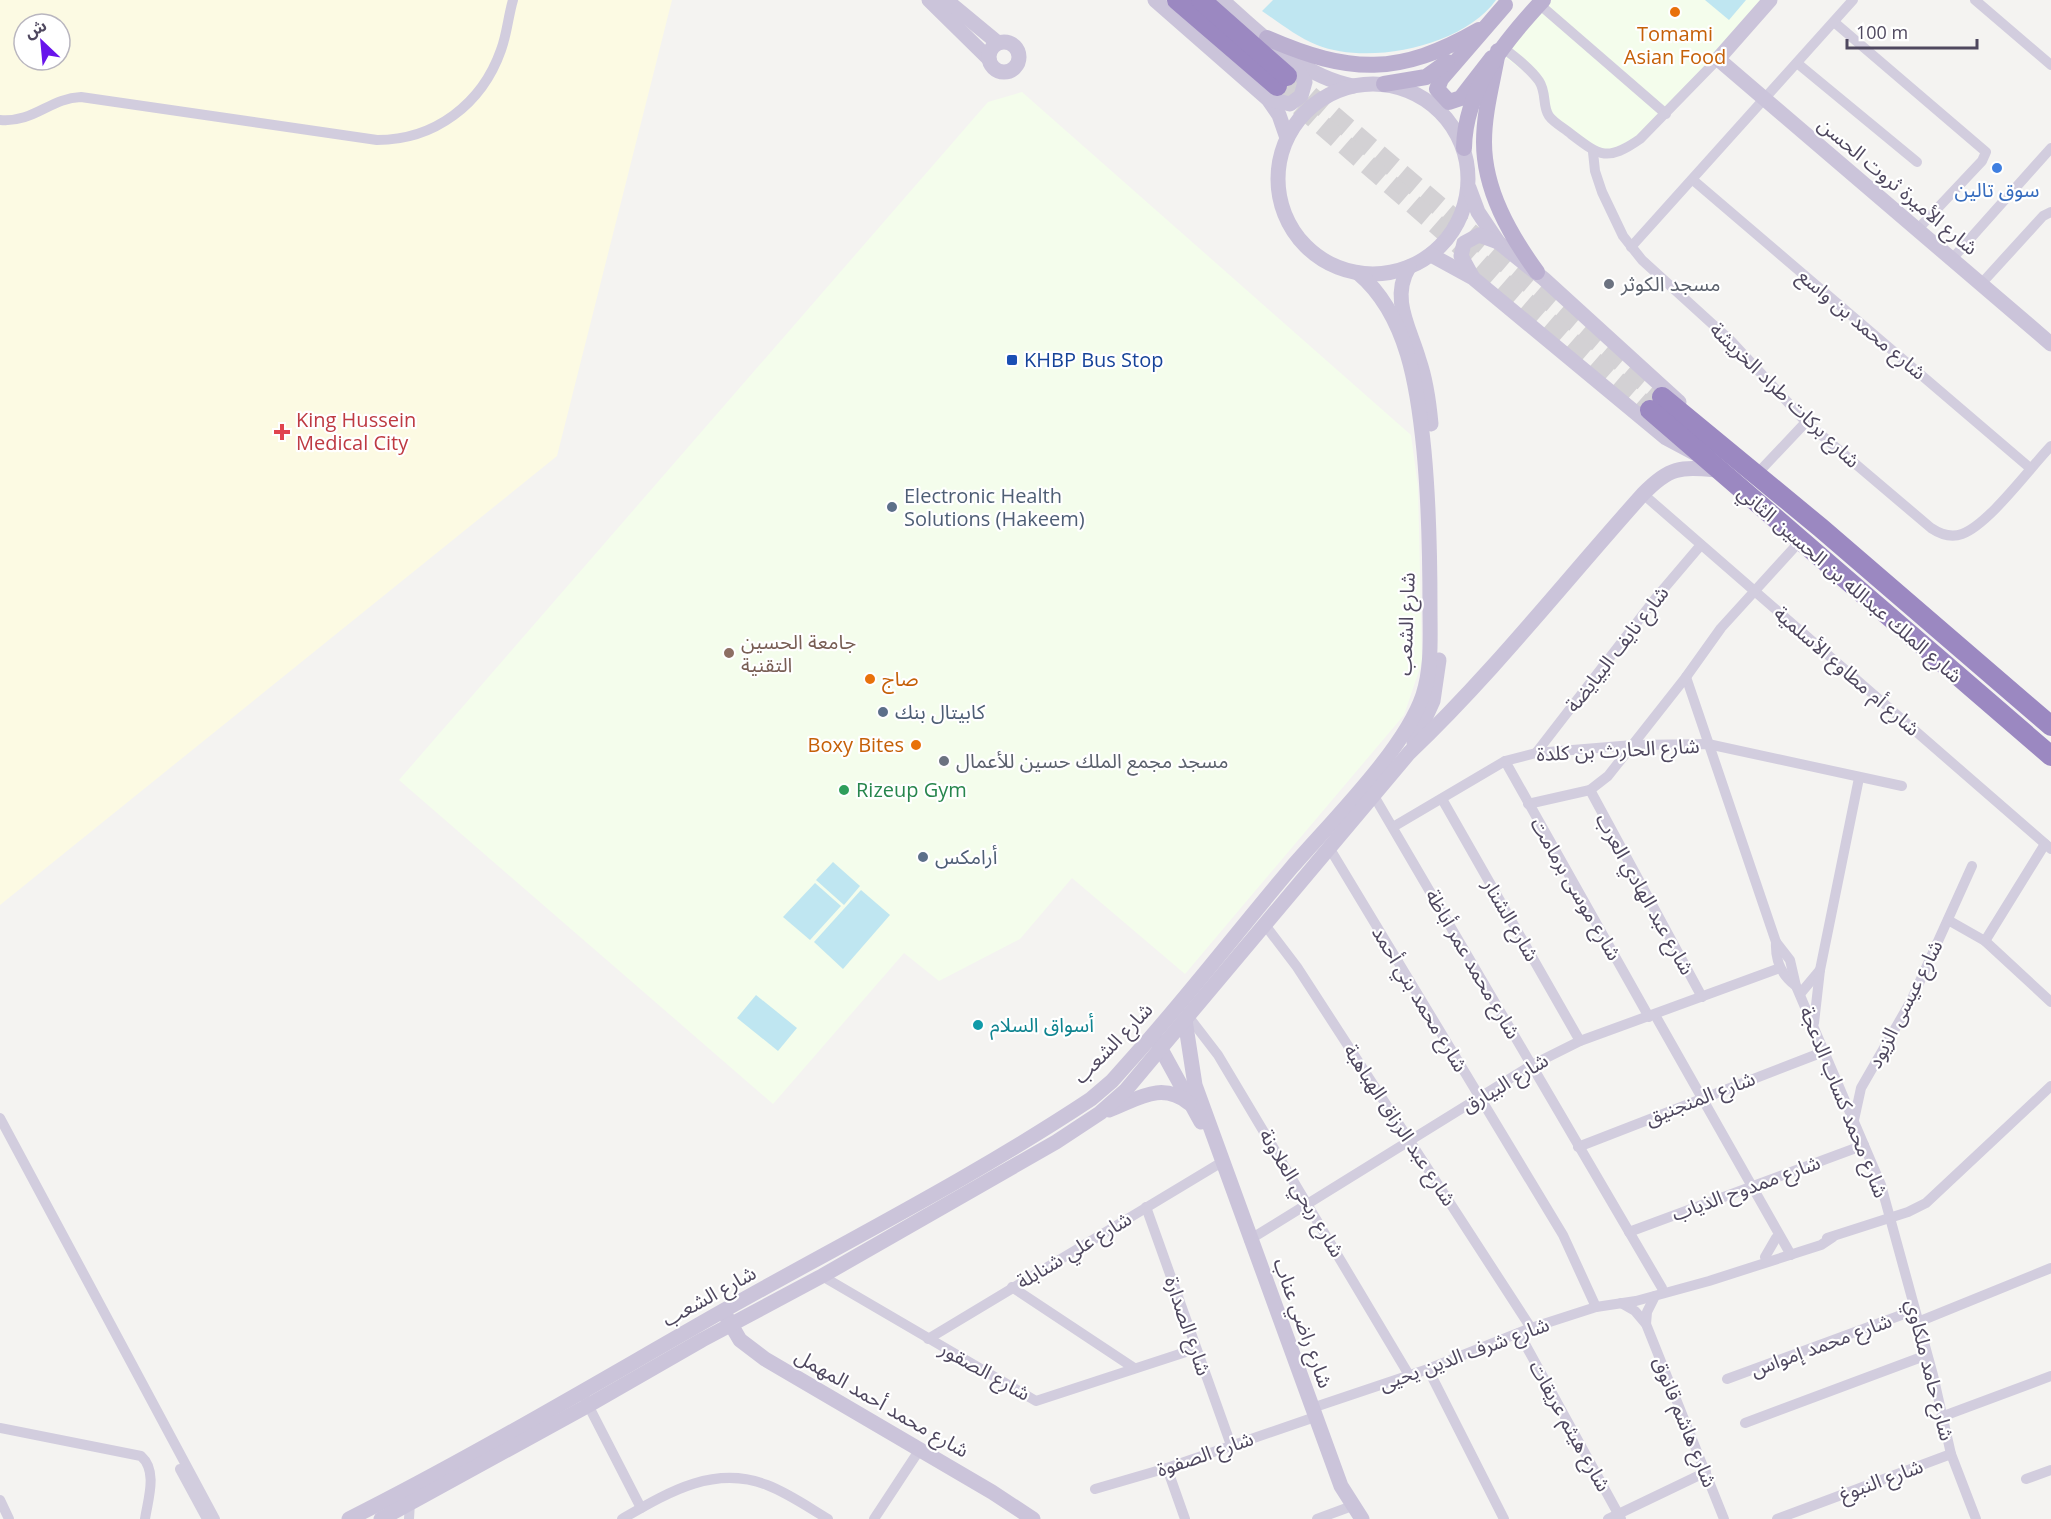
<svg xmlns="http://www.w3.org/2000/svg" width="2051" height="1519" font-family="'Open Sans','Noto Sans Arabic',sans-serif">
<rect width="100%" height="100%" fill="#f4f3f1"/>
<g fill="#f4fdec">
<path d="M1543 0H1770L1640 139 1606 154 1544 112 1541 93 1529 76 1500 53Z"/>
<path d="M1022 92 1411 435 1418 487 1422 662 1404 715 1185 974 1072 878 1020 939 939 981 904 953 773 1104 399 780 988 102Z"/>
</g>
<path fill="#fcfae3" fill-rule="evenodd" d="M0 0H672L557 456 0 905ZM24 24H60V60H24Z"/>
<g fill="#bfe6f1">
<path d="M1273 0H1496C1463 46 1369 66 1317 45 1297 37 1280 23 1262 11Z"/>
<path d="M1705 0H1746L1729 20Z"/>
<path d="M833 862 860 886 844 905 816 880Z"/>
<path d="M815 883 841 906 810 940 783 917Z"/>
<path d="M861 890 890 915 843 969 814 942Z"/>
<path d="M756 995 797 1028 778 1051 737 1018Z"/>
</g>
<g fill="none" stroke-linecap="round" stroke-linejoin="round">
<g stroke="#d3d1d4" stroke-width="20" stroke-dasharray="20 10" stroke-linecap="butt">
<path d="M1287 76 1662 397"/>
<path d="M1277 86 1650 410"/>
</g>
<g stroke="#d2cdde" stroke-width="10">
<path d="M1975 0 2051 65"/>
<path d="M1539 4 1666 114"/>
<path d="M1834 22 1986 152 1982 161 1917 230"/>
<path d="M1502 47C1515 57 1530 68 1539 81 1547 93 1542 106 1549 116 1554 123 1564 128 1571 134 1600 156 1607 162 1640 139L1718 59"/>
<path d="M1797 63 1917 162"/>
<path d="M0 120C34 123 50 98 81 97L377 140C435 140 482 104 501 50 507 34 508 17 513 0"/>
<path d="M1593 152 1595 171 1602 192 1623 236 1642 260 1731 341 1806 422 1931 528C1940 534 1951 538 1962 534 1989 524 2029 469 2051 446"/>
<path d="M1693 180 2030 468"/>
<path d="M1631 247 1853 0"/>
<path d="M1952 259 2051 148"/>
<path d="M1981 284 2043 216 2051 212"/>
<path d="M1756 475 1806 422"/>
<path d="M1643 494 2051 849"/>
<path d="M1686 677 1776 942C1775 960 1781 975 1796 986"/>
<path d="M1536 753 1655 599 1700 546"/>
<path d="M1505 761 1649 1017"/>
<path d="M1590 790 1702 997"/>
<path d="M1374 796 1662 1288"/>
<path d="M1442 799 1580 1041"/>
<path d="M1528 804 1590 790 1608 776 1686 677 1721 628 1802 539"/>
<path d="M1393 827 1505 761 1536 753 1633 745 1708 744 1902 786"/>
<path d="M1330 849 1563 1235 1596 1307"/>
<path d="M1948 920 1985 941 2051 1002"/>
<path d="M1265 925 1297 967 1531 1328"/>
<path d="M1985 941 2045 844"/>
<path d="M1776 942 1790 960 1796 986 1881 1185 1933 1375 1951 1454 1976 1519"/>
<path d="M1800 994 1820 970"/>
<path d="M1655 1015 1791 1255"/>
<path d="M1188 1016 1218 1055 1409 1375"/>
<path d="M1814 1023 1820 970 1859 778"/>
<path d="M0 1118 215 1519"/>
<path d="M1854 1120 1861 1088 1911 1001 1972 866"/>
<path d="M1578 1147 1823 1052"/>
<path d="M1146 1207 1231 1445"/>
<path d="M1629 1232 1864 1145"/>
<path d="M1827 1238 1908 1212 1926 1203 2051 1086"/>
<path d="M1249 1240 1532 1065 1580 1041 1780 968"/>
<path d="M1765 1257 1776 1238"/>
<path d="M822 1276 1036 1401 1195 1349"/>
<path d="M1012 1287 1134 1368"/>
<path d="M1621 1303 1635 1311 1646 1324 1724 1519"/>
<path d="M1918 1322 2051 1268"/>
<path d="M1646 1324 1647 1312 1655 1296"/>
<path d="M1519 1333 1621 1519"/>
<path d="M928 1339 1222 1162"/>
<path d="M1428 1369 1504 1519"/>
<path d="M1727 1379 1915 1310"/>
<path d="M585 1399 641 1508"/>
<path d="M1312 1408 1428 1369 1531 1328 1596 1307 1636 1301 1709 1281 1821 1245 1833 1237"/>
<path d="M1941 1417 2051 1376"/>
<path d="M1745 1423 1927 1355"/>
<path d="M0 1428 141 1456C158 1471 148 1499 145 1519"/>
<path d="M1167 1468 1185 1519"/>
<path d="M180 1469 207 1519"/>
<path d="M2026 1479 2051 1470"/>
<path d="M1095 1489 1167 1468 1315 1417"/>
<path d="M0 1500 9 1519"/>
<path d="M409 1519 410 1502"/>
<path d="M622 1519C667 1493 714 1464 767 1485 788 1493 808 1507 828 1519"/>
<path d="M874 1519 920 1449"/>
<path d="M1317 1519 1352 1506"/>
<path d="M1608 1519 1706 1472"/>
<path d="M1777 1519 1951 1454"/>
</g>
<g stroke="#cbc4da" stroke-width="15">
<path d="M929 0 989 59"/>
<path d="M946 0 998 43"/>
<path d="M1155 0 1268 99 1279 115 1287 138"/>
<path d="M1222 0C1260 34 1301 76 1353 86"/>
<path d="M1770 0 1718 59 2051 344"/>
<circle cx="1004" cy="57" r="15"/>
<circle cx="1373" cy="179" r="95"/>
<path d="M1268 99 1290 104 1301 96 1305 82 1293 62"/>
<path d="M1469 188 1478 212 1498 242 1544 279 1679 402"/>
<path d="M1431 255 1473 278 1666 438 1696 454"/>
<path d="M1409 267C1390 299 1410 328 1419 360 1426 380 1429 402 1431 424"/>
<path d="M1472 276 1461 256 1464 243 1479 235 1498 242"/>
<path d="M1414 743 1433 701 1439 660"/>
<path d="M1185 1020 1195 1085 1341 1486 1362 1519"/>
<path d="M1156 1040 1201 1122"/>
<path d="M1109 1110C1138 1099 1161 1081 1189 1103"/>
<path d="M726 1316 740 1340 765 1359 992 1492 1033 1519"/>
<path d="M349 1519C476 1455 598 1382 721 1312 845 1242 972 1178 1091 1099L1112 1081 1144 1045C1195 987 1242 926 1292 867 1331 822 1405 749 1423 695 1432 667 1430 638 1430 609 1430 556 1429 504 1424 451 1418 389 1408 315 1358 273"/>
<path d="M381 1519 589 1405 702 1340 822 1276 1056 1142 1100 1113 1125 1091 1161 1048 1409 753C1493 673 1565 581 1643 494 1670 466 1680 467 1717 470"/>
</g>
<g stroke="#bbb0d0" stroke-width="16">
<path d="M1267 38C1350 74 1399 76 1479 30"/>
<path d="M1498 51C1493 81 1484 111 1484 142 1484 190 1510 235 1537 272"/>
<path d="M1492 58 1461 98 1449 102 1437 89 1441 79 1505 5"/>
<path d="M1384 84 1426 77 1447 62"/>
<path d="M1464 148C1465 89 1504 42 1543 0"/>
</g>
<g stroke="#9b88c1" stroke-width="20">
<path d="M1177 0 1277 86"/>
<path d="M1201 0 1287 76"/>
<path d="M1662 397 1821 528 2051 726"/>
<path d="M1650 410 2051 756"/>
</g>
</g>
<g fill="#e8710a" stroke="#fff" stroke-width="2">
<circle cx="1675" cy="12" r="6"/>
<circle cx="870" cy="679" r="6"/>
<circle cx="916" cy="745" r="6"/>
</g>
<circle fill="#3f7fe0" stroke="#fff" stroke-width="2" cx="1997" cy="168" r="6"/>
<g fill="#6b7280" stroke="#fff" stroke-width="2">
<circle cx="1609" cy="284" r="6"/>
<circle cx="944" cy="761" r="6"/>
</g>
<rect fill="#1a4fb4" stroke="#fff" stroke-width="2" x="1006" y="354" width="12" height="12" rx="3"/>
<path fill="#e0444e" stroke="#fff" stroke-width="2" d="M279 423h6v6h6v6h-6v6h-6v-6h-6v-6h6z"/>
<g fill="#5c6f8a" stroke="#fff" stroke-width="2">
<circle cx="892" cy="507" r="6"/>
<circle cx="883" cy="712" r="6"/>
<circle cx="923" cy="857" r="6"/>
</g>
<circle fill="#8d6e63" stroke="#fff" stroke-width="2" cx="729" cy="653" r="6"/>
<circle fill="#2e9e5b" stroke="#fff" stroke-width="2" cx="844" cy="790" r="6"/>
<circle fill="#0f9aa8" stroke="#fff" stroke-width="2" cx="978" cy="1025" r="6"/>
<g text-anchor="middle" stroke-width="4.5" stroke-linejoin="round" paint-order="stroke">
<g font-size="20" fill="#c56008" stroke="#fff">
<text x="1675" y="41">Tomami<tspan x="1675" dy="23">Asian Food</tspan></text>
<text x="882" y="686" text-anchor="start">صاج</text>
<text x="904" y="752" text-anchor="end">Boxy Bites</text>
</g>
<g font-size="20" fill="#4f485f" stroke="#fff">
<text transform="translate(1898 186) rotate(40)" y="7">شارع الأميرة ثروت الحسن</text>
<text transform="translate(1862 324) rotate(40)" y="7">شارع محمد بن واسع</text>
<text transform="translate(1785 395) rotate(44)" y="7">شارع بركات طراد الخريشة</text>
<text transform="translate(1850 584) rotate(41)" y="7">شارع الملك عبدالله بن الحسين الثاني</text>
<text transform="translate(1406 624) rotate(-88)" y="7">شارع الشعب</text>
<text transform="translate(1617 649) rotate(-52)" y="7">شارع نايف البيايضة</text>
<text transform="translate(1847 671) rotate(41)" y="7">شارع أم مطاوع الأسلمية</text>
<text transform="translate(1618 750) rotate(-3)" y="7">شارع الحارث بن كلدة</text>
<text transform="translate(1576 889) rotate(60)" y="7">شارع موسى برمامت</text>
<text transform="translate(1645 894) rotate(61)" y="7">شارع عبد الهادي العرب</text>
<text transform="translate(1511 920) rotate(60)" y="7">شارع الشنار</text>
<text transform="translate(1473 964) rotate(60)" y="7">شارع محمد عمر أباظة</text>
<text transform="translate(1420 999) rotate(59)" y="7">شارع محمد بني أحمد</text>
<text transform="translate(1905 1004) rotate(-63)" y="7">شارع عيسى الزيود</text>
<text transform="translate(1113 1043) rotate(-46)" y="7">شارع الشعب</text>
<text transform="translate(1505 1083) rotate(-31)" y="7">شارع البيارق</text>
<text transform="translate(1700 1098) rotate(-21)" y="7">شارع المنجنيق</text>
<text transform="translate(1844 1102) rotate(68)" y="7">شارع محمد كساب الدعجة</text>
<text transform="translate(1400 1125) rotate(57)" y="7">شارع عبد الرزاق الهباهبة</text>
<text transform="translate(1746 1188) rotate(-20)" y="7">شارع ممدوح الذياب</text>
<text transform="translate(1302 1193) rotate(59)" y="7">شارع ربحي العلاونة</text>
<text transform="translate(1074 1250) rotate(-31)" y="7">شارع علي شنابلة</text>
<text transform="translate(709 1296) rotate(-29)" y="7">شارع الشعب</text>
<text transform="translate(1303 1323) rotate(70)" y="7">شارع راضي عناب</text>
<text transform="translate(1188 1326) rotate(71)" y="7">شارع الصدارة</text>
<text transform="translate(1821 1345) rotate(-20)" y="7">شارع محمد إمواس</text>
<text transform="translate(1464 1354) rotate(-20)" y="7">شارع شرف الدين يحيى</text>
<text transform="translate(1930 1370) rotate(76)" y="7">شارع حامد ملكاوي</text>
<text transform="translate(985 1371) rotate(29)" y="7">شارع الصقور</text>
<text transform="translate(882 1403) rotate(30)" y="7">شارع محمد أحمد المهمل</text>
<text transform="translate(1685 1422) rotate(68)" y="7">شارع هاشم قانوق</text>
<text transform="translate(1570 1426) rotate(61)" y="7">شارع هيثم عريقات</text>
<text transform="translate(1205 1454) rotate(-19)" y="7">شارع الصفوة</text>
<text transform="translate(1881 1480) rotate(-20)" y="7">شارع النبوغ</text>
</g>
<g font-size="20" fill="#366cbe" stroke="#fff">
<text x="1997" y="197">سوق تالين</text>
</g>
<g font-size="20" fill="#5b616d" stroke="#fff" text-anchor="start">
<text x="1621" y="291">مسجد الكوثر</text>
<text x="956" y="768">مسجد مجمع الملك حسين للأعمال</text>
</g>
<g font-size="20" fill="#164399" stroke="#fff" text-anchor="start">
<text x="1024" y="367">KHBP Bus Stop</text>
</g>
<g font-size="20" fill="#be3a42" stroke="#fff" text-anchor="start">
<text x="296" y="427">King Hussein<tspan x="296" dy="23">Medical City</tspan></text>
</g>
<g font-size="20" fill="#4e5e75" stroke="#fff" text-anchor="start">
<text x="904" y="503">Electronic Health<tspan x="904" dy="23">Solutions (Hakeem)</tspan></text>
<text x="895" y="719">كابيتال بنك</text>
<text x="935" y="864">أرامكس</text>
</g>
<g font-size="20" fill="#785e54" stroke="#fff" text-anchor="start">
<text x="741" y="649">جامعة الحسين<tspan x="741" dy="23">التقنية</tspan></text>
</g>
<g font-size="20" fill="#27864d" stroke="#fff" text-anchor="start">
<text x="856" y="797">Rizeup Gym</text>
</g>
<g font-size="20" fill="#0d838f" stroke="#fff" text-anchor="start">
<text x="990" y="1032">أسواق السلام</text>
</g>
</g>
<g transform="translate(42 42) rotate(334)"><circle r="28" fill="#ffffff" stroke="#b9b6bf" stroke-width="1.5"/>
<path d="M0-4.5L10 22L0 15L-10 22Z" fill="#6814eb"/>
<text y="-9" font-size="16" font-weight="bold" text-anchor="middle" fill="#4f485f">ش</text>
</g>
<path d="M1847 39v9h130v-9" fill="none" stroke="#4f485f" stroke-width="3"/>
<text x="1856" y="39" font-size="18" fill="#4f485f" stroke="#ffffff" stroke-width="4.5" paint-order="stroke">100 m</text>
</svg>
